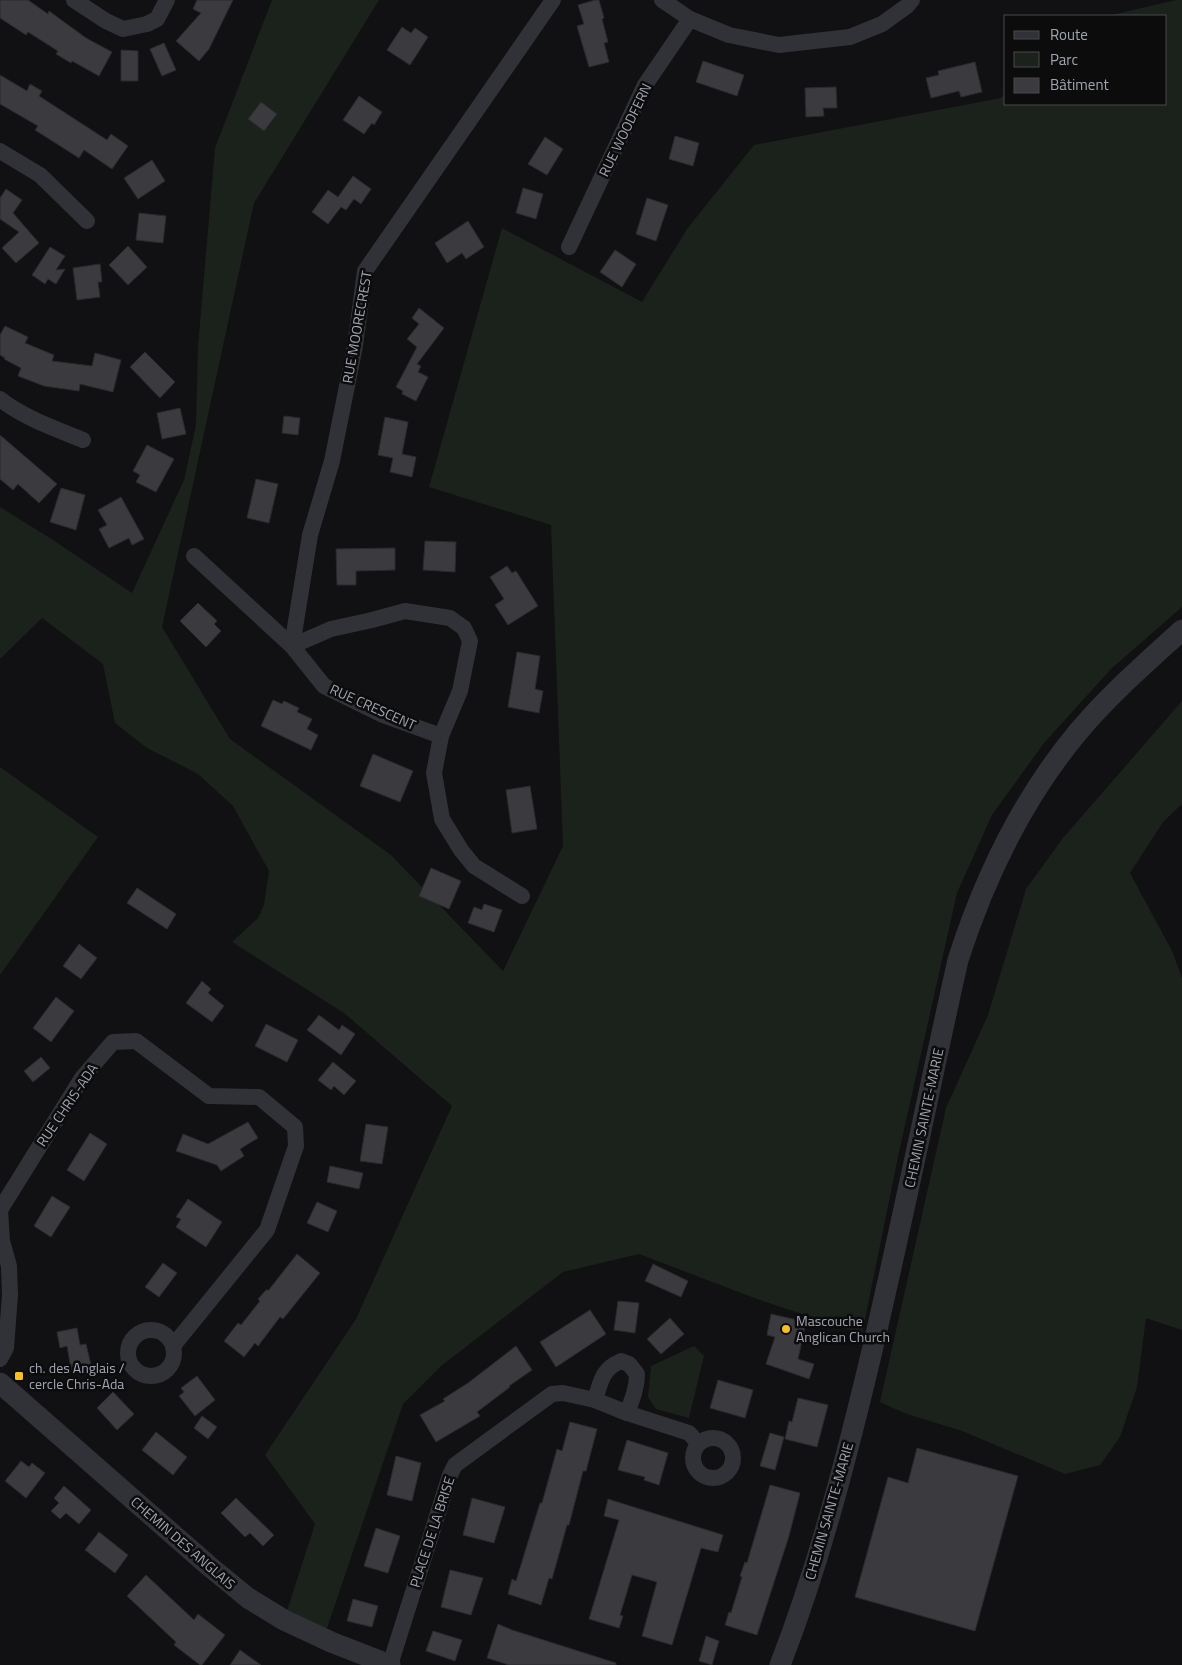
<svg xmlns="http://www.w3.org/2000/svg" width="1182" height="1665" font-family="'Titillium Web',sans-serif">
<rect width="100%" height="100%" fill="#111012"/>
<g fill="#1b221c">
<path d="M272 0H379L254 203 162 627 230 739 391 855 503 971 563 846 551 525 429 487 502 228 642 302 687 229 754 145 1001 98 1006 92V104H1166V16H1107L1176 0H1182V607L1111 669 1044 743 992 815 957 893 899 1152 862 1334 757 1299 639 1254 563 1272 441 1366 403 1404 324 1637 284 1620 315 1524 265 1455 356 1319 452 1106 344 1013 232 942 258 918 264 905 269 871 233 806 198 774 147 748 115 723 103 664 42 618 0 659V507L50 538 132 593 184 480 196 425 198 347 215 148Z"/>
<path d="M1182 701V804L1163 822 1130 873 1172 951 1182 978V1330L1146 1318 1137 1387 1120 1437 1100 1465 1065 1474 962 1431 904 1413 880 1402 946 1108 988 1015 1026 889 1063 838Z"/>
<path d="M0 767 98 837 0 975Z"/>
<path d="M694 1346 704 1356 689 1418 656 1409 648 1397 651 1366Z"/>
</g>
<g fill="#3a3a3f" stroke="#2b2a2e">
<path d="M0 0H28L48 14 49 11 86 38 112 52 99 76 72 61 71 63 56 54 58 51 28 32 26 35 0 18Z"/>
<path d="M197 0H233L209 49 199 61 176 41 201 13 193 9Z"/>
<path d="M595 0H599L604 18 602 19 608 42 604 43 609 62 589 67 577 26 584 24 578 5Z"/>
<path d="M402 27 411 33 415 28 428 37 410 65 387 50Z"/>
<path d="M164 43 176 70 162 76 150 49Z"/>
<path d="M121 50 138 51V81H121Z"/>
<path d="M703 61 744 75 737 96 696 82Z"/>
<path d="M975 62 982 92 961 97 959 91 931 98 926 78 939 75 938 71Z"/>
<path d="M0 75 27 91 30 84 42 91 39 96 107 140 111 134 128 146 112 169 84 150 79 158 35 130 38 126 0 104Z"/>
<path d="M836 87 837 108H823L824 116 806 117 805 88Z"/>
<path d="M359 96 382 112 374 125 372 123 364 134 343 120Z"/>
<path d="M261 102 277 114 264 131 248 119Z"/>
<path d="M675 136 699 143 693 166 669 159Z"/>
<path d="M545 137 563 149 547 175 528 164Z"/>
<path d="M152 160 165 181 138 199 124 178Z"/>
<path d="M353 176 371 189 361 204 354 199 346 210 341 207 328 224 312 212 328 190 338 197Z"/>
<path d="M523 188 543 194 536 219 516 213Z"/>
<path d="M6 189 22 200 13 213 39 243 16 263 2 248 19 232 0 219V198Z"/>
<path d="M647 198 668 205 656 241 636 234Z"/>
<path d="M139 213 166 216 163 243 136 240Z"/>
<path d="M468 221 484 247 466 259 462 253 447 263 435 243Z"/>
<path d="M128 246 147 267 128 285 109 265Z"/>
<path d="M50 247 65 256 56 270 65 269 56 284 48 279 45 284 32 275Z"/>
<path d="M615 250 636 264 622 287 600 272Z"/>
<path d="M100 264 102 282H98L100 297 77 300 73 268Z"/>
<path d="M419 308 444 328 417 364 421 366 418 372 428 377 416 401 402 394 403 391 396 387 417 347 407 339 419 324 412 318Z"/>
<path d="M5 326 28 337 25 343 54 355 52 361 92 366 95 353 121 360 113 392 80 384 79 391 44 386 18 376 21 368 4 359 5 358 0 355V335Z"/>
<path d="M145 352 175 382 160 398 130 367Z"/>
<path d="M180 408 186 434 162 439 157 413Z"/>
<path d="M284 416 300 418 298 435 282 433Z"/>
<path d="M385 417 408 422 402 454 416 457 412 477 390 472 393 458 378 455Z"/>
<path d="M0 435 57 484 39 503 18 484 13 490 0 479Z"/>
<path d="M147 445 174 459 156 492 136 482 140 475 133 471Z"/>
<path d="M256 479 278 484 269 523 247 518Z"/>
<path d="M61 488 85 495 76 530 50 522Z"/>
<path d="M121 497 144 539 132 545 129 538 109 548 99 529 107 525 98 510Z"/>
<path d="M425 541 456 542 455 572 423 570Z"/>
<path d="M395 548V570L356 571V585H337L336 549Z"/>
<path d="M507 566 512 573 516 571 538 606 508 625 495 605 504 599 490 577Z"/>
<path d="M198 603 217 621 214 624 221 631 206 647 180 621Z"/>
<path d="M517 652 540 656 535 689 543 691 539 713 508 707Z"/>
<path d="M273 700 282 704 284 701 299 708 297 712 312 719 307 729 318 735 311 750 261 726Z"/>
<path d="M373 754 413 771 400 802 360 786Z"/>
<path d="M530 786 537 829 512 833 506 790Z"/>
<path d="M431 868 461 881 449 909 419 896Z"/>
<path d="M137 888 176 914 167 929 127 903Z"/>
<path d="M484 904 502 910 494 932 468 923 474 907 482 910Z"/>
<path d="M79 944 97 958 81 979 63 966Z"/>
<path d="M202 981 211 989 208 993 224 1006 212 1022 186 1003Z"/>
<path d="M56 997 74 1011 51 1042 33 1028Z"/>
<path d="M319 1015 339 1030 342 1025 355 1034 341 1055 307 1030Z"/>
<path d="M266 1024 298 1040 287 1062 255 1046Z"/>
<path d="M41 1057 50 1068 33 1082 24 1071Z"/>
<path d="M333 1062 356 1081 344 1095 334 1086 331 1090 318 1080Z"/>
<path d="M248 1122 258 1138 240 1149 244 1156 221 1171 217 1165 176 1151 183 1134 208 1144Z"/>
<path d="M366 1124 388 1127 382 1164 360 1161Z"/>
<path d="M90 1133 107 1144 84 1181 67 1170Z"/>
<path d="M330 1166 363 1173 359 1189 327 1182Z"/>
<path d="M52 1196 70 1207 51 1237 34 1226Z"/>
<path d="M188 1199 222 1222 206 1247 176 1227 181 1219 176 1217Z"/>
<path d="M317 1202 337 1211 328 1232 307 1223Z"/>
<path d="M297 1254 320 1273 283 1319 280 1317 258 1346 255 1343 244 1357 224 1341 238 1323 241 1325 260 1301 258 1299 267 1289 268 1291Z"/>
<path d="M163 1263 177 1273 159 1297 145 1287Z"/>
<path d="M653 1264 688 1281 681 1297 645 1281Z"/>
<path d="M618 1301 639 1303 635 1333 614 1330Z"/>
<path d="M590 1310 606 1334 556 1367 540 1342Z"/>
<path d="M771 1314 806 1322 798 1359 814 1364 809 1379 766 1364 775 1337 767 1335Z"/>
<path d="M670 1318 684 1334 661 1354 647 1339Z"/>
<path d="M77 1328 80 1345 86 1344 91 1365 71 1369 67 1346 60 1348 57 1332Z"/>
<path d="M516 1346 532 1370 509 1386 510 1387 477 1412 480 1416 436 1442 420 1415 445 1401 443 1399 468 1383Z"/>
<path d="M197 1376 215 1400 195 1416 179 1396 184 1392 181 1388Z"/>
<path d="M718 1380 753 1390 745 1418 710 1408Z"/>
<path d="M113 1392 134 1414 117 1430 97 1408Z"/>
<path d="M798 1398 828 1405 817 1447 785 1439 789 1421 792 1422Z"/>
<path d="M202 1416 217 1427 208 1439 194 1428Z"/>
<path d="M570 1422 597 1429 586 1471H583L569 1525H567L552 1579 549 1578 541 1605 508 1594 512 1579 516 1581 540 1503H542L557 1449 562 1451Z"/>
<path d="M156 1432 187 1457 173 1475 142 1450Z"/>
<path d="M770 1433 784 1437 775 1470 760 1466Z"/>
<path d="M627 1440 668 1453 659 1485 644 1480 645 1477 618 1470Z"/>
<path d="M917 1448 1018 1476 975 1631 855 1597 888 1477 908 1483Z"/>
<path d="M396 1456 421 1463 412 1501 387 1495Z"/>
<path d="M21 1461 29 1467 32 1463 45 1473 26 1498 5 1481Z"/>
<path d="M770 1485 800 1493 789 1536 757 1635 725 1625 729 1612 731 1613 742 1577 740 1576 745 1562 747 1563Z"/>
<path d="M64 1486 91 1510 79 1524 66 1513 60 1519 51 1511 59 1503 54 1498Z"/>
<path d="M236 1498 274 1535 263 1546 250 1533 245 1537 221 1513Z"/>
<path d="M472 1498 505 1507 494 1543 463 1535Z"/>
<path d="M608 1499 723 1535 718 1552 701 1548 672 1645 642 1636 657 1582 632 1575 620 1615 623 1616 619 1628 589 1619 619 1520 604 1516Z"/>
<path d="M376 1528 400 1536 388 1573 364 1566Z"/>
<path d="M99 1532 128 1555 115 1573 85 1550Z"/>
<path d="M450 1570 483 1578 471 1615 441 1607Z"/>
<path d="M146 1575 194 1620 198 1614 225 1635 202 1665H200L174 1645 176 1642 127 1596Z"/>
<path d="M353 1599 378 1606 372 1627 347 1621Z"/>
<path d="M498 1624 512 1630 616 1663V1665H509L487 1658Z"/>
<path d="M433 1631 462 1640 455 1661 426 1651Z"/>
<path d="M706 1636 719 1641 712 1665 699 1661Z"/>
<path d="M240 1650 261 1665H230Z"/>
</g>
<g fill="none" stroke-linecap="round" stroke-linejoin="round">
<g stroke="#313237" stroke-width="16">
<path d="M74 0 106 21 123 29 147 24 157 19 167 0"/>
<path d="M662 0 690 19 729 35 779 45 850 37 882 24 907 6 912 0"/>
<path d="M0 151 40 175 87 221"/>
<path d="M569 247 645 85 690 19"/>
<path d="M0 399C22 417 56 429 83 440"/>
<path d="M194 556 292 646 324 686 383 715 441 736 460 691 470 641 464 628 450 618 405 611 372 620 331 629 292 646"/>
<path d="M292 646 310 535 332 461 355 346 365 271 553 0"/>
<path d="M441 736 434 773 442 819 461 850 474 866 522 896"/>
<circle cx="151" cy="1353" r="23"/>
<path d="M0 1359 6 1348 10 1295 9 1266 2 1241 0 1210 82 1078 113 1042 136 1041 209 1096 259 1097 295 1127 296 1146 267 1230 173 1346"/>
<path d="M595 1400C601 1381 602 1369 621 1361L629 1364 637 1374C637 1388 632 1400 627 1413"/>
<circle cx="713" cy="1458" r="20"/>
<path d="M390 1665 450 1475 455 1465 552 1394 563 1393 595 1400 627 1413 689 1433 698 1443"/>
</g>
<g stroke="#313237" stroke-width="21">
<path d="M0 1383 209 1566 248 1598 284 1620 331 1642 390 1665"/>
<path d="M780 1665C817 1570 843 1471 867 1372 900 1235 927 1098 958 960 984 879 1023 798 1078 732 1110 694 1146 663 1182 630"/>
</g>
</g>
<g fill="#f8bf22" stroke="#0c0c0d" stroke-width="2">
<circle cx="786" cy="1329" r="5"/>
<rect x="14" y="1371" width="10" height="10" rx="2.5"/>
</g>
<g text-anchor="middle" stroke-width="5" stroke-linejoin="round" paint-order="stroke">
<g font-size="14" fill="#a1a5b3" stroke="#0c0c0d">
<text transform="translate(625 130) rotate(-64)" y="5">RUE WOODFERN</text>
<text transform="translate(357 327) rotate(-80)" y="5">RUE MOORECREST</text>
<text transform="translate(373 707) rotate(24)" y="5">RUE CRESCENT</text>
<text transform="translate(67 1105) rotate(-56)" y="5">RUE CHRIS-ADA</text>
<text transform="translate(924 1118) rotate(-78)" y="5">CHEMIN SAINTE-MARIE</text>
<text transform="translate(829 1511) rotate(-74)" y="5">CHEMIN SAINTE-MARIE</text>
<text transform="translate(432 1532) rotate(-72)" y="5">PLACE DE LA BRISE</text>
<text transform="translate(183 1543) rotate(41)" y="5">CHEMIN DES ANGLAIS</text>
</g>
<g font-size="14" fill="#a1a5b3" stroke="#0c0c0d" text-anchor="start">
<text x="796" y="1326">Mascouche<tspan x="796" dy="16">Anglican Church</tspan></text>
<text x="29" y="1373">ch. des Anglais /<tspan x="29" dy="16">cercle Chris-Ada</tspan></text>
</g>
</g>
<rect x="1004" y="15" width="162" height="90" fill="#0c0c0d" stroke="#48494f"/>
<rect x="1014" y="31" width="25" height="8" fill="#313237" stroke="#48494f"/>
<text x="1050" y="40" font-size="15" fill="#a1a5b3">Route</text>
<rect x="1014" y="52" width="25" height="15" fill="#1b221c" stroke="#48494f"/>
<text x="1050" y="65" font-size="15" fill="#a1a5b3">Parc</text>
<rect x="1014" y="78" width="25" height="15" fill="#3a3a3f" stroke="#48494f"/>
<text x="1050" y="90" font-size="15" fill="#a1a5b3">Bâtiment</text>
</svg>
